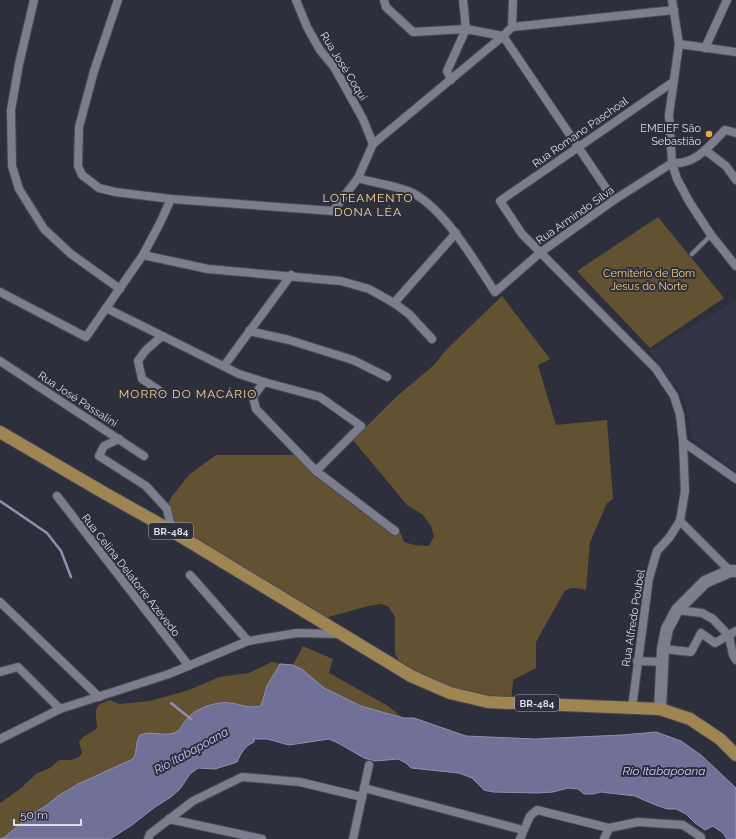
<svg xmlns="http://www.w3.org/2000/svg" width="736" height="839" font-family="Raleway,sans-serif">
<rect width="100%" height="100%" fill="#2e2f3c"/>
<path fill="#343448" d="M736 301V472L693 439 683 395 649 351Z"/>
<g fill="#635231">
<path d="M658 217 724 298 650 348 577 271Z"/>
<path d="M502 296 550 359 538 365 556 425 607 420 613 499 607 503 590 542 586 590C577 588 571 586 564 592L536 642V668L513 680 511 703 468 693 406 673 395 654V617L388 606 380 604 368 606 321 619 166 523 163 514 172 496 190 474 216 455H300L392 524 401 534 404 542 414 545 429 546 434 536 431 526 422 514 408 506 353 440 396 397 434 365 446 350Z"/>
<path d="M303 646 333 659 329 673 388 706 403 718C376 711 350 703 325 689 313 682 306 672 293 665Z"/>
<path d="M272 662 282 664H280L267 686 262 706C245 710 232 699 216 703 205 706 194 711 187 719 183 724 181 730 175 733 166 737 154 733 144 733L137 742V751L133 759 78 784 58 796 47 805 28 817 5 837 0 839V803L20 789 36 774 50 768 59 760H71L79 757 82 753 79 742C83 735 92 733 97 728 96 711 92 705 110 700L119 704 150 701 189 690 219 677 249 673Z"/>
</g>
<path fill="#707099" stroke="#9091b0" d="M280 664 293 665 303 670 324 688 361 706 403 718H414L466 736 535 739 622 735 656 732 681 741 701 755 736 788V839H727L723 833 713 826 705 830 695 823 686 814 676 809H667L653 804 635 796 601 792 593 794H584L578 789 568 788 553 792 537 793 493 792 484 790 472 778 459 773 411 768 406 763 398 759 375 761 364 758 338 743 329 739 289 745 267 739H254V742C245 746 241 753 237 762L215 769 198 768 190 774 180 789 171 797 155 807 132 825 110 839H0L5 837 28 817 47 805 58 796 78 784 133 759C138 750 135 743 140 735 151 730 163 737 174 733 180 731 182 725 186 720 194 710 207 705 219 703 234 700 245 710 261 706L267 686Z"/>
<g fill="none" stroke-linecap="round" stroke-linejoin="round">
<g stroke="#9091b0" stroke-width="2.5">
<path d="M0 501 47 533 61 551 71 577"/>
<path d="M171 703 191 719"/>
</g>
<g stroke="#4a4a56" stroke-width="6">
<path id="lane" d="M692 254 711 235"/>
</g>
<g stroke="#4a4a56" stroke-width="10">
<g id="street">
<path d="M34 0 19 64 11 110 12 166 19 189 44 229 71 254 120 289"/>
<path d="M118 0 94 71 79 127 78 166 82 175 99 188 115 192 171 199 333 211 358 178 373 144 503 36 512 27 674 10"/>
<path d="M296 0 307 27 320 50 334 67 363 119 373 144"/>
<path d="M384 0 386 7 413 32 466 29 503 36 614 200"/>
<path d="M672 0 679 44 669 115 672 163 677 179 690 203 711 235 736 266"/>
<path d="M512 27 513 0"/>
<path d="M679 44 736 52"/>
<path d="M705 48 727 0"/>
<path d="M451 80 447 71 466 29 463 0"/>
<path d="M705 150 726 166 736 180"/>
<path d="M672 163C696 165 710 145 725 130L736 133"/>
<path d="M358 178C374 183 392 185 408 191 442 204 475 262 495 292L541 252 614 200 672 163"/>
<path d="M143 255 208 269 341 281 369 289 394 303 409 314 432 339"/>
<path d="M0 292 86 337 143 255 160 223 171 199"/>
<path d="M394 303 456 233"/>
<path d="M106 308 239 374 264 382 320 397 361 426 316 471"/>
<path d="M249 331 289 340 353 360 387 377"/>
<path d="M0 361 144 456"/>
<path d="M224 366 291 275"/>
<path d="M264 382 253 397 256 409 316 471 395 531"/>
<path d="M160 391 142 379 138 361 145 351 162 336"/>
<path d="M119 439 104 446 99 456 146 486 167 509 172 531"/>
<path d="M683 442 736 479"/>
<path d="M57 496 189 666"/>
<path d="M680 521 730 571"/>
<path d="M190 575 248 641"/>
<path d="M0 602 99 697"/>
<path d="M677 610 702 613 713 619 729 636 733 655 736 660"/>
<path d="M663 649 691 652 701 633 715 643 736 631"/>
<path d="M637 661 663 662"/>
<path d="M0 672 18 667 60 709"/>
<path d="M632 708 649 578 657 551 669 538 680 521 685 491 683 442 680 415 674 396 656 369 522 234 500 201 673 82"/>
<path d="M0 739 60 709 169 674 248 641 297 633 339 634"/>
<path d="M364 788 523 830"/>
<path d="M169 819 262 839"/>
<path d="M148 839 150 834 193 801 242 777 300 782 362 797"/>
<path d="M353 839 369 765"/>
<path d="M520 839 530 816 537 810 609 828 638 822 683 825 701 837V839"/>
<path d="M604 839 609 828"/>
</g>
</g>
<g stroke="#4a4a56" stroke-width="14">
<path id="secondary" d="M660 709 663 649 667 629 677 610 705 582 730 571H736"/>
</g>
<g stroke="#4a4a56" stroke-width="14">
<path id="primary" d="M0 432 106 494 172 531 411 676 450 693 488 702 660 709 690 719 720 739 736 755"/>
</g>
<use href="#lane" stroke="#7c7d8d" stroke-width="4"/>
<use href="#street" stroke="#7c7d8d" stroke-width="8"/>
<use href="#secondary" stroke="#7c7d8d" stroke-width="12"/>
<use href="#primary" stroke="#9f8551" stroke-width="12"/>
</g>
<circle fill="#e4ad35" stroke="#2e2f3c" stroke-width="1.5" cx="709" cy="134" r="4"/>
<g text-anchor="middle" stroke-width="4" stroke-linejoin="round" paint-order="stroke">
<g fill="#2e2f3c" stroke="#a8a9b3" stroke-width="1">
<rect x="149" y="523" width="44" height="16" rx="3"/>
<rect x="515" y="695" width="44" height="16" rx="3"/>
</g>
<g font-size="10" font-weight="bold" fill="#dcdde6">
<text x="171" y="535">BR-484</text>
<text x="537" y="707">BR-484</text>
</g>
<g font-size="11" fill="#dcdde6" stroke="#2e2f3c">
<text transform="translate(344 66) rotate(58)" y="4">Rua José Coqui</text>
<text transform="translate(580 132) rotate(-35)" y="4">Rua Romano Paschoal</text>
<text transform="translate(575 215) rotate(-35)" y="4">Rua Armindo Silva</text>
<text transform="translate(78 399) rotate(33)" y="4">Rua José Passalini</text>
<text transform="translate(131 575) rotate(52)" y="4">Rua Celina Delatorre Azevedo</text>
<text transform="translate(633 618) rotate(-81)" y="4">Rua Alfredo Poubel</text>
</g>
<g font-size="11" fill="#dcdde6" stroke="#2e2f3c" text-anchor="end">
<text x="701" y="132">EMEIEF São<tspan x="701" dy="13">Sebastião</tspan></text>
</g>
<g font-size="11" fill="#efcc8a" stroke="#2e2f3c">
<text x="649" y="277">Cemitério de Bom<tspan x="649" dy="13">Jesus do Norte</tspan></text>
</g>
<g font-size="12" letter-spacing="1" fill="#f8d289" stroke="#2e2f3c">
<text x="368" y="202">LOTEAMENTO<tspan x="368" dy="14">DONA LÉA</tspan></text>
<text x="188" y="398">MORRO DO MACÁRIO</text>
</g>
<g font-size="12" font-style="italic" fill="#c7c9fe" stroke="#2e2f3c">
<text transform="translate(191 751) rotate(-29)" y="4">Rio Itabapoana</text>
<text x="664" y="775">Rio Itabapoana</text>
</g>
</g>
<path d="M14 819v6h67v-6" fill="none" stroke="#dcdde6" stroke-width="2"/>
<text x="20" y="819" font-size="12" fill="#dcdde6" stroke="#2e2f3c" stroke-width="3" paint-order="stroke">50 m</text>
</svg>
